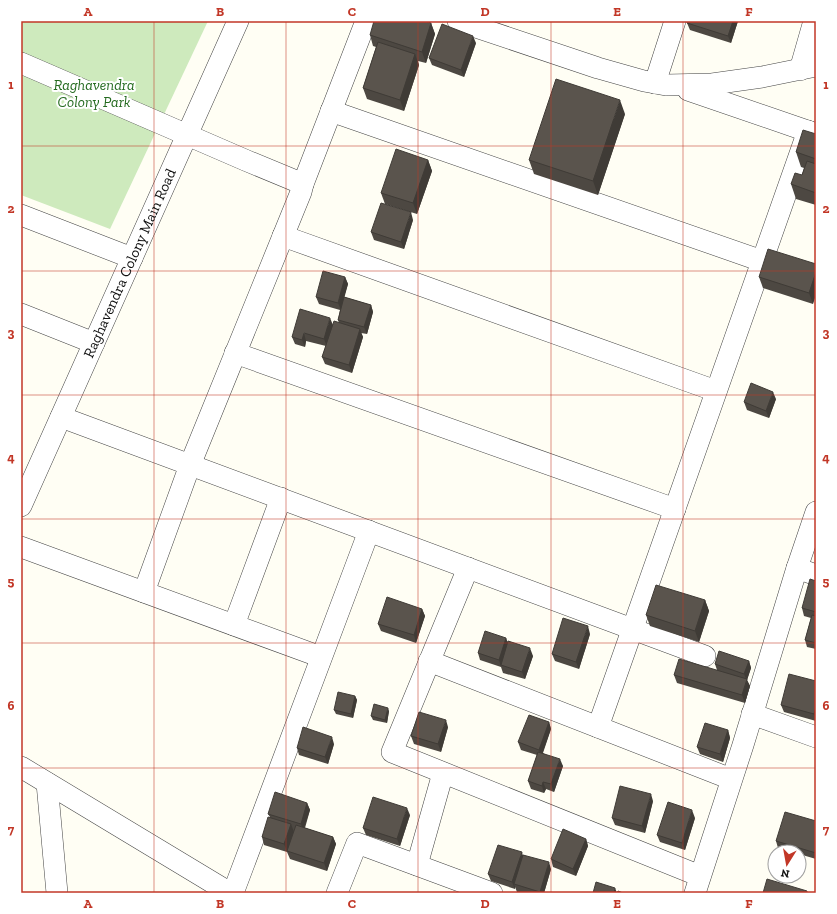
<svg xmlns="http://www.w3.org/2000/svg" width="837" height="914" font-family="'Zilla Slab',serif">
<rect width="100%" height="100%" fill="#fffef4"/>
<path fill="#ceeabd" d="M21 21H208L110 229 21 195Z"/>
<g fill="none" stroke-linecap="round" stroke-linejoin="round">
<g stroke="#444" stroke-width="22">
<g id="street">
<path d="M458 21 598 68 644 81 666 85 712 84 762 77 816 66"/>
<path d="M21 63 245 160 303 184"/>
<path d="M800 70 814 21"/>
<path d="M655 83 675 21"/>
<path d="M688 90 816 134"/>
<path d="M331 111 762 261"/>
<path d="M21 215 132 258"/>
<path d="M283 236 716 391"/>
<path d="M21 314 94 343"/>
<path d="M235 353 675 509"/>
<path d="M61 417 705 656"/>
<path id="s1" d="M21 506 238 21"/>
<path d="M21 547 321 657"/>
<path d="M468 568 392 752 700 876"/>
<path d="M797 568 816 575"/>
<path d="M144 592 190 465 301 192 303 184 366 21"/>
<path d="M234 625 281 498"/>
<path d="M429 661 731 779"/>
<path d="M752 714 816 737"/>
<path d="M598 727 808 131"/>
<path d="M21 767 230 893"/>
<path d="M47 783 57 893"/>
<path d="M417 865 443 773"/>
<path d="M233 893 369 531"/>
<path d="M337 893 357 843 492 893"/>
<path d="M695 893 743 745 797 568 816 512"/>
</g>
</g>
<use href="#street" stroke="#fff" stroke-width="21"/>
</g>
<g fill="#4d4842">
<path d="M738 21 731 43 690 30 687 23Z"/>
<path d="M431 23 435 34 426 63 418 61 419 65 404 111 367 99 363 88 376 47 373 46 370 35Z"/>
<path d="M476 43 464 77 432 65 429 58Z"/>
<path d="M625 114 598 195 534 174 529 160Z"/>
<path d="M816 134V205L796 199 791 184 802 175 804 168 801 167 796 152Z"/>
<path d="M428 160 432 171 417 214 385 204 381 193Z"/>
<path d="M413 220 404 249 374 240 371 232Z"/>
<path d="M816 264 813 304 763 288 759 277Z"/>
<path d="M345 277 348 284 344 297 371 305 373 312 367 334 361 333 363 337 352 373 325 364 322 357 326 346 306 341 305 347 295 344 292 337 339 323 338 320 340 310 319 304 316 297Z"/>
<path d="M776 399 769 418 747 410 744 402Z"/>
<path d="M816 581V649L807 647 805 640 811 618 804 616 802 608Z"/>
<path d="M705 600 709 611 699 642 650 626 646 615Z"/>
<path d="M422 609 425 616 416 643 381 631 378 624Z"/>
<path d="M590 634 579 669 555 661 552 654Z"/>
<path d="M506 638 508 643 533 656 525 679 503 673 501 667 480 660 478 653Z"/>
<path d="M749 661 751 668 747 680 750 686 745 703 677 683 674 675 717 670 715 664Z"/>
<path d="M816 681V721L784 712 781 705Z"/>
<path d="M355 696 357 700 353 718 336 714 334 710Z"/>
<path d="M389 711 387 723 373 720 371 716Z"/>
<path d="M549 722 551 729 543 753 563 766 554 792 546 789 544 793 531 789 528 781 537 755 521 750 518 742Z"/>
<path d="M448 727 441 752 414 744 411 736Z"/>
<path d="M728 730 730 738 723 762 700 754 697 747Z"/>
<path d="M334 744 328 764 299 755 297 748Z"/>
<path d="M653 801 645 833 615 825 612 818Z"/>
<path d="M307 803 310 810 305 828 333 837 336 844 327 871 290 859 287 852 264 845 262 837 270 817 268 814Z"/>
<path d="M410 815 400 846 366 835 363 828Z"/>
<path d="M695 818 685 850 660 842 657 835Z"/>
<path d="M816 821V859L799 854V852H792L778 848 776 841Z"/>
<path d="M586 839 588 846 576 876 553 867 551 859Z"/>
<path d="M523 855 551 869 544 893H521L517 892 515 887V889L491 881 488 874Z"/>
</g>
<g fill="#3f3b36">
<path d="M733 21H738L731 43 728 36Z"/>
<path d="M431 23 435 34 426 63 422 52Z"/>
<path d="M473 36 476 43 464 77 461 70Z"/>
<path d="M415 54 419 65 404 111 400 100Z"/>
<path d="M620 100 625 114 598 195 593 181Z"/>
<path d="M428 160 432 171 417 214 413 203Z"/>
<path d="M411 212 413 220 404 249 401 242Z"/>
<path d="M816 272V295L813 304 809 293Z"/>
<path d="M345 277 348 284 341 310 338 303Z"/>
<path d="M371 305 373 312 367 334 364 327Z"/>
<path d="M330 318 333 325 327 347 324 339Z"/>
<path d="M360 329 363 337 352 373 349 365Z"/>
<path d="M304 333 306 341 305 347 302 340Z"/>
<path d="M773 392 776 399 769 418 766 411Z"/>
<path d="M705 600 709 611 699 642 695 631Z"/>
<path d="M422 609 425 616 416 643 414 635Z"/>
<path d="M588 626 590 634 579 669 576 662Z"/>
<path d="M506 638 508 645 501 665V667L499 660Z"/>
<path d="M530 648 533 656 525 679 522 672Z"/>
<path d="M749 661 751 668 747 680 750 686 745 703 742 695 747 681 744 674Z"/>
<path d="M355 696 357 700 353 718 351 714Z"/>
<path d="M816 707V718L814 714Z"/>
<path d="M388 708 389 711 387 723 385 720Z"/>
<path d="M446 720 448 727 441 752 438 744Z"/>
<path d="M549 722 551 729 541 757 539 750Z"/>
<path d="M728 730 730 738 723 762 720 754Z"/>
<path d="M332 737 334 744 328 764 325 757Z"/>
<path d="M560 759 563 766 554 792 551 784Z"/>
<path d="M543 782 546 789 544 793 542 786Z"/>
<path d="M651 794 653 801 645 833 642 826Z"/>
<path d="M307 803 310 810 303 831 301 824Z"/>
<path d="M407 808 410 815 400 846 397 839Z"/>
<path d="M692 810 695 818 685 850 682 843Z"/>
<path d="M291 824 294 832 287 852 284 844Z"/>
<path d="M333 837 336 844 327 871 324 863Z"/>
<path d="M586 839 588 846 576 876 573 869Z"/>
<path d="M522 852 524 860 514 884 515 887V889L512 882Z"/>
<path d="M549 862 551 869 544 893H540V892Z"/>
<path d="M615 888 617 893H614Z"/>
</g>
<g fill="#5a544d" stroke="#3f3b36">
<path d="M374 21H425L431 23 422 52 370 35Z"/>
<path d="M687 21H733L728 36 687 23Z"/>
<path d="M442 24 473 36 461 70 429 58Z"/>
<path d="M378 42 415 54 400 100 363 88Z"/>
<path d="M556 79 620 100 593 181 529 160Z"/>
<path d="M803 130 816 134V159L796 152Z"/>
<path d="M396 149 428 160 413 203 381 193Z"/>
<path d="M807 161 816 164V193L791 184 795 173 802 175Z"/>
<path d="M381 203 411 212 401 242 371 232Z"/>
<path d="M768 249 816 264V272L809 293 759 277Z"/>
<path d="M323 271 345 277 338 303 316 297Z"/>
<path d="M344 297 371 305 364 327 338 320Z"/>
<path d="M300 309 330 318 324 339 304 333 302 340 292 337Z"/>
<path d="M334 321 360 329 349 365 322 357Z"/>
<path d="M751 383 773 392 766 411 744 402Z"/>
<path d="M810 579 816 581V612L802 608Z"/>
<path d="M656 585 705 600 695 631 646 615Z"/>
<path d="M387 597 422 609 414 635 378 624Z"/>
<path d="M812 615 816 616V643L805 640Z"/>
<path d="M563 618 588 626 576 662 552 654Z"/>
<path d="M485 631 506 638 499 660 478 653Z"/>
<path d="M508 641 530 648 522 672 501 665Z"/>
<path d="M719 651 749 661 744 674 715 664Z"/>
<path d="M679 659 747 679 742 695 674 675Z"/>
<path d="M789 674 816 681V707L814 714 781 705Z"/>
<path d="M338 692 355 696 351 714 334 710Z"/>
<path d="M374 704 388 708 385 720 371 716Z"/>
<path d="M419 712 446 720 438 744 411 736Z"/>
<path d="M529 715 549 722 539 750 518 742Z"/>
<path d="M705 723 728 730 720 754 697 747Z"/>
<path d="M303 727 332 737 325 757 297 748Z"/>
<path d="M538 752 560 759 551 784 543 782 542 786 528 781Z"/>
<path d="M620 786 651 794 642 826 612 818Z"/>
<path d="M275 792 307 803 301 824 268 814Z"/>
<path d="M373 797 407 808 397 839 363 828Z"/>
<path d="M668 802 692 810 682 843 657 835Z"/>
<path d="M785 812 816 821V853L776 841Z"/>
<path d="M268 817 291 824 284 844 262 837Z"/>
<path d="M296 825 333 837 324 863 287 851Z"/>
<path d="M563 829 586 839 573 869 551 859Z"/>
<path d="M498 845 522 852 512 882 488 874Z"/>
<path d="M523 855 549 862 540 892 514 884Z"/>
<path d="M767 879 807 891V893H763Z"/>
<path d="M596 882 615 888 614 893H593Z"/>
<path d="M618 891 623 893H617Z"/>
</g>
<path fill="none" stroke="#c23727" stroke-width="1" stroke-opacity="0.55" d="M154 21V893M286 21V893M418 21V893M551 21V893M683 21V893M21 146H816M21 271H816M21 395H816M21 519H816M21 643H816M21 768H816"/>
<g text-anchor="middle" stroke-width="4" stroke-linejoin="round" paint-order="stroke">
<g font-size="15" font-style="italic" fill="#246a1f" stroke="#fff">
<text x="94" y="90">Raghavendra<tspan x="94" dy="17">Colony Park</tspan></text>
</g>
<g font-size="15" fill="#111" stroke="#fff">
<text dy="5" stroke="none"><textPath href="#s1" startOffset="266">Raghavendra Colony Main Road</textPath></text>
</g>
</g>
<rect width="837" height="914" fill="none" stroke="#ffffff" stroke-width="44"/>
<g transform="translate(787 864) rotate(191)"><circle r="19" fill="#ffffff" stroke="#a0a0a0"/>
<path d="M0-3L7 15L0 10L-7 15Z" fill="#c23727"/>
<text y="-6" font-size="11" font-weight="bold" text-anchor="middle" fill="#111111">N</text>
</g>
<rect x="22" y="22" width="793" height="870" fill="none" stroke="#c23727" stroke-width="1.5"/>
<g font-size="13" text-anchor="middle" font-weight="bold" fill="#c23727">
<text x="88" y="16">A</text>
<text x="220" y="16">B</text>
<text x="352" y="16">C</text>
<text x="485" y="16">D</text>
<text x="617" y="16">E</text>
<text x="749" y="16">F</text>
<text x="11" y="89">1</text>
<text x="826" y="89">1</text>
<text x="11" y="213">2</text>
<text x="826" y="213">2</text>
<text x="11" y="337">3</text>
<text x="826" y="337">3</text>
<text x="11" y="462">4</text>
<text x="826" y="462">4</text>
<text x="11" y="586">5</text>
<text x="826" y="586">5</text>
<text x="11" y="710">6</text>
<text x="826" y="710">6</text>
<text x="11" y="834">7</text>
<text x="826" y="834">7</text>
<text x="88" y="908">A</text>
<text x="220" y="908">B</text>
<text x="352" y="908">C</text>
<text x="485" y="908">D</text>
<text x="617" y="908">E</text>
<text x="749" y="908">F</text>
</g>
</svg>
